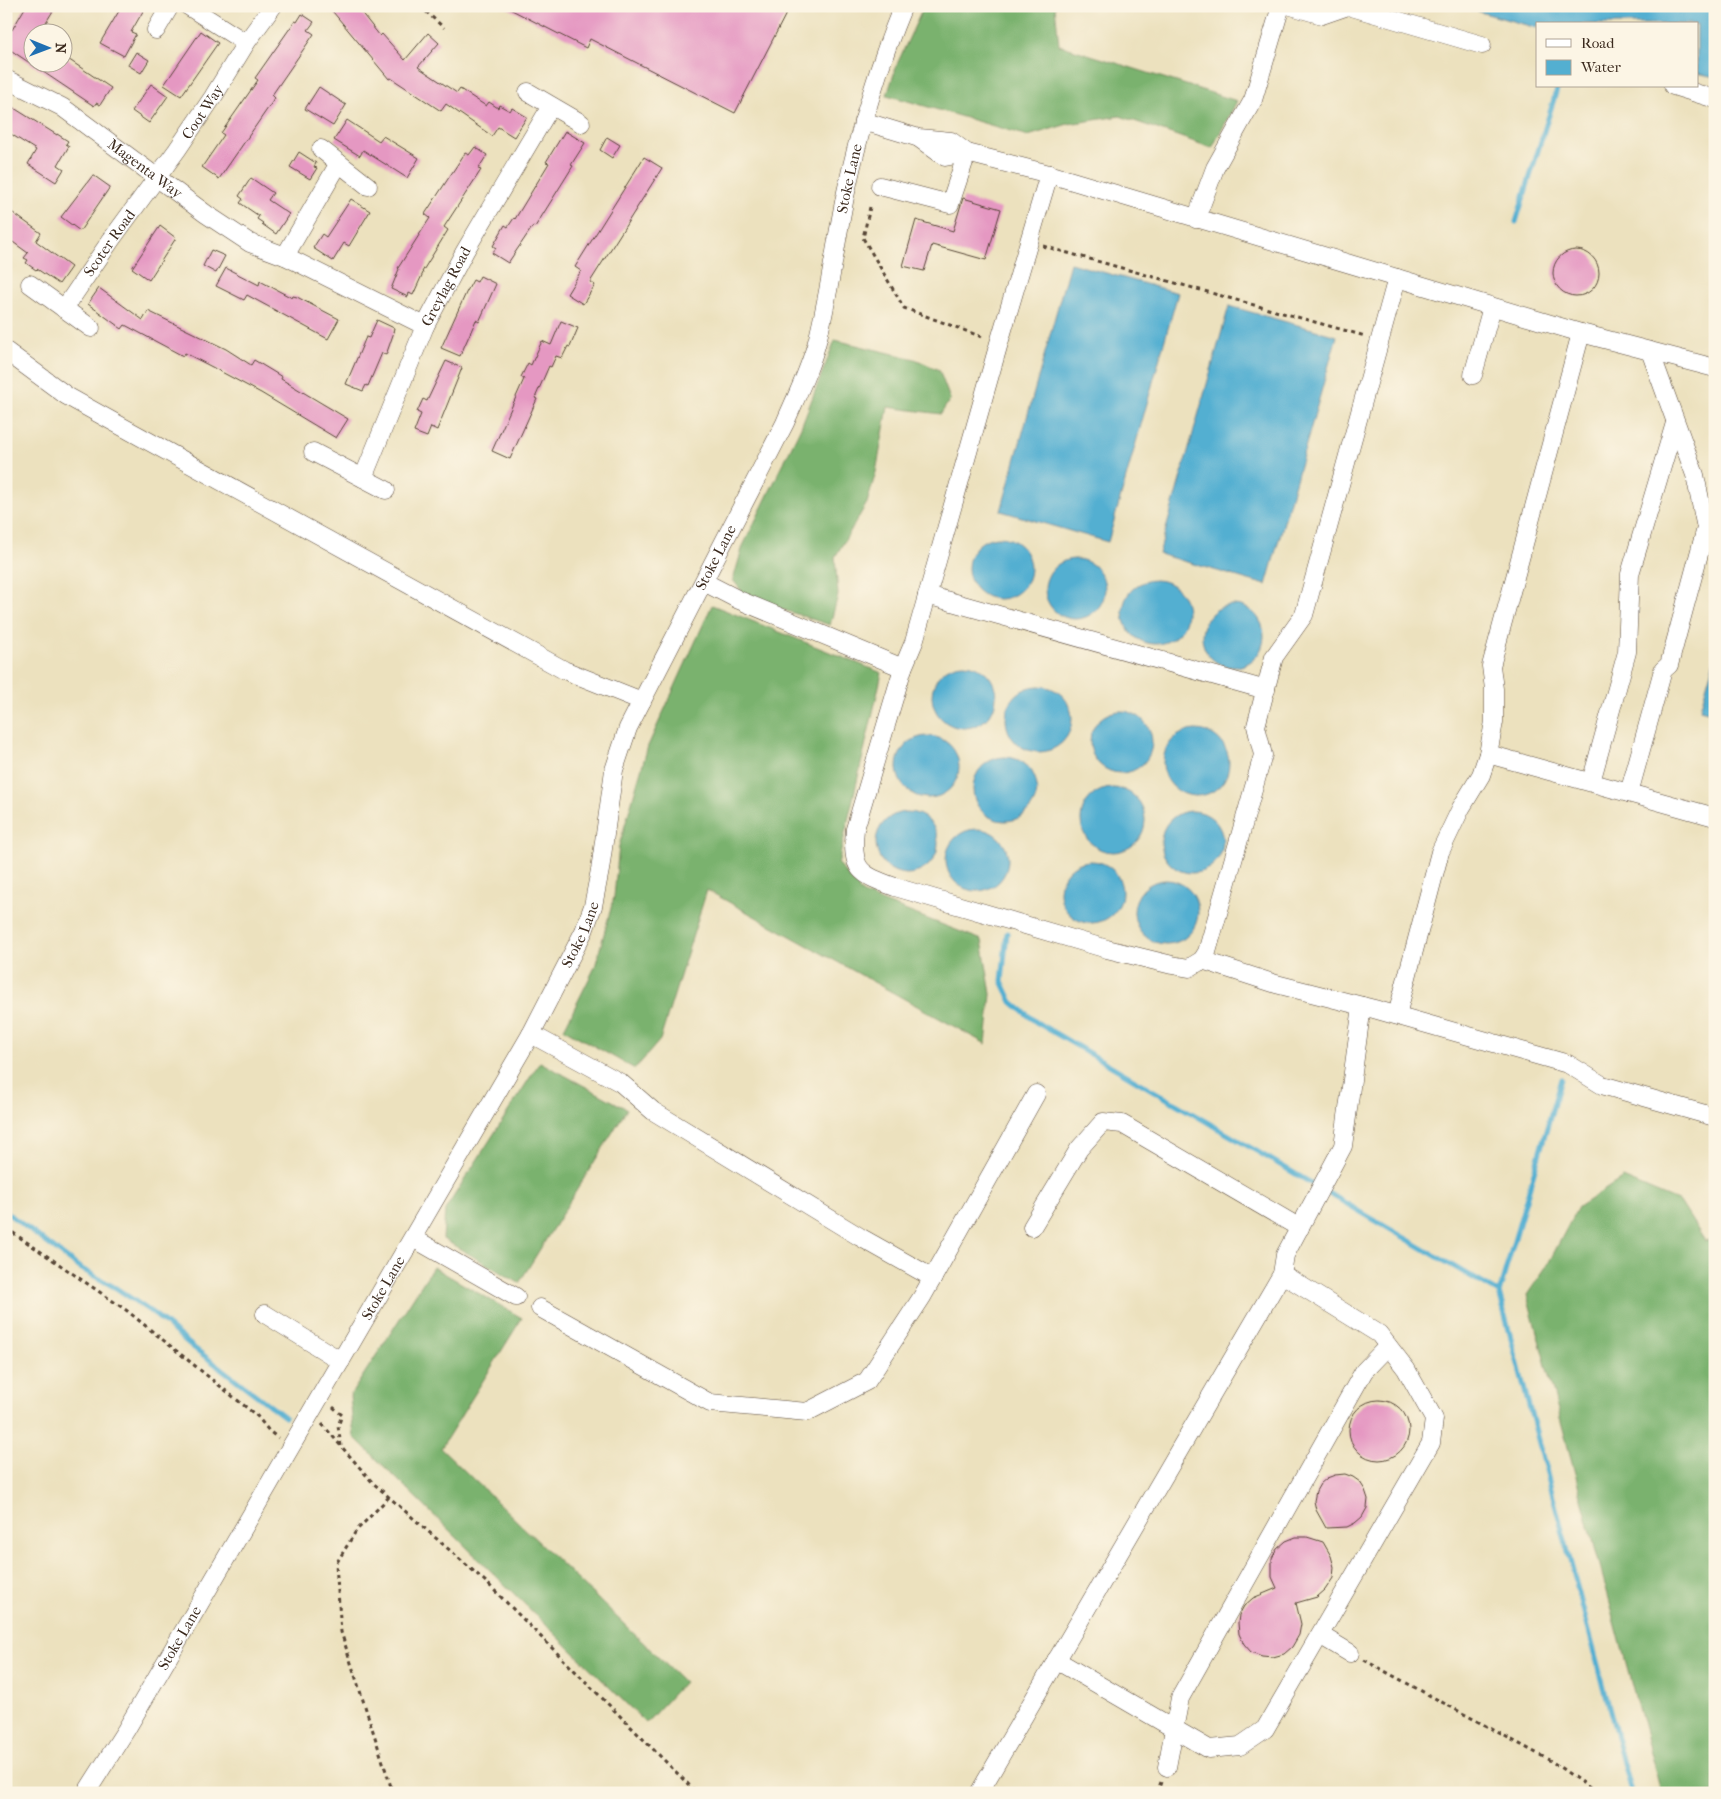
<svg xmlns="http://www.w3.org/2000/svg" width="1721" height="1799" font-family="'IM FELL French Canon',serif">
<rect width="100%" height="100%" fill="#fcf5e5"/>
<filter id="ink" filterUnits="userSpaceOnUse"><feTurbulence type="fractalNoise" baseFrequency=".02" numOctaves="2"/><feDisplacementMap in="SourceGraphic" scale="10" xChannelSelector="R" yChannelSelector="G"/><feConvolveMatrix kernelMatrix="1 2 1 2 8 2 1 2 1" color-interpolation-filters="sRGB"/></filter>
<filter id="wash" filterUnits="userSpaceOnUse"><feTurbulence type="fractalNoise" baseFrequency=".0096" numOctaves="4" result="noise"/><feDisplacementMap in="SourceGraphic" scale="20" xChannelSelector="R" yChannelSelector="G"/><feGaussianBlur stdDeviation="1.12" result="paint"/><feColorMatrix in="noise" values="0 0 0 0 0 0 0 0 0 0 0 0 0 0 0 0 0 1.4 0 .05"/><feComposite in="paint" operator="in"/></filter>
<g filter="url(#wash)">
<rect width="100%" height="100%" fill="#ece1be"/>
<g fill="#7ab26e" stroke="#5a6e46">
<path d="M924 6H1055L1059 45 1237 101 1212 148 1120 116 1068 124 1028 136 887 95 898 62Z"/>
<path d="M835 340 915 359 939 370 950 399 941 414 888 407 876 472 867 503 835 557 838 595 830 625 747 598 733 580 743 546 801 427Z"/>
<path d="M712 605 882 673 838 864 863 894 982 940 991 994 986 1044 707 890 660 1040 635 1069 564 1029 595 967 614 897 619 846 648 746Z"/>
<path d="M540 1062 627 1109 519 1283 443 1239 445 1210Z"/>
<path d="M1623 1178 1680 1202 1705 1241 1715 1238V1793H1661L1527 1295 1548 1264 1578 1207Z"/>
<path d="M433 1267 522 1318 441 1448 684 1682 646 1723 354 1437 350 1396Z"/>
</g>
<g fill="#53afd1" stroke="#476c78">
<path d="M1459 6H1715V77L1697 73V24H1537V28Z"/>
<path d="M1070 263 1178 293 1108 542 1001 511Z"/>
<path d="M1229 306 1337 336 1266 585 1159 554Z"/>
<circle cx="999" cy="568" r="31"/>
<circle cx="1075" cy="589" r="30"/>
<circle cx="1155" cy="612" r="32"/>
<circle cx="1233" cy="636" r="31"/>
<path d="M1715 657V713L1700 709Z"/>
<circle cx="964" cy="696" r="32"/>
<circle cx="1039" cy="719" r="33"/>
<circle cx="1121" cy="742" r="31"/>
<circle cx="1196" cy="763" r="33"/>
<circle cx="928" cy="767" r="31"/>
<circle cx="1005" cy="789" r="32"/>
<circle cx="1113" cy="820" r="32"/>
<circle cx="1192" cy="842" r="31"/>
<circle cx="907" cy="843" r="31"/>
<circle cx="977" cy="860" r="31"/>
<circle cx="1091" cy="892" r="31"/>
<circle cx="1166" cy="912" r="32"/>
</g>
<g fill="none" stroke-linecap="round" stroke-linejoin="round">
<g stroke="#53afd1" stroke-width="5">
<path d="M1516 222 1558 86"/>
<path d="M1007 933 1002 981 1012 1002 1036 1022 1499 1293"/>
<path d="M1561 1079 1499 1293 1632 1793"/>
<path d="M6 1212 80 1268 116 1288 154 1314 194 1348 285 1417"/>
</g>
</g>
<g id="blocks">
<g fill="#e598c2">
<path d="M26 6H56L40 32H32V62H62V55L111 88 100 105 96 103 94 106 6 47V27L12 30Z"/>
<path d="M122 6H146L131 32 136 34 124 56 100 43Z"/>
<path d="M328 6H356L380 36 382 34 405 60 428 33 439 43 418 67 457 93 460 89 486 106 489 102 498 108 499 105 510 111 512 108 527 117 514 137 498 127 492 136 446 104 441 111 391 78 389 79Z"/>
<path d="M504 6H790L735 113 590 39 586 48Z"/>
<path d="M302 14 314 22 308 30 314 34 272 95 275 98 219 179 202 167 224 135 221 133 258 80 255 78 295 21 297 22Z"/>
<path d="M201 31 218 43 181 96 164 85Z"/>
<path d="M136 52 149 60 141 73 128 65Z"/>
<path d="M151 84 168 96 149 123 132 111Z"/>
<path d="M319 87 346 105 333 126 305 109Z"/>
<path d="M6 103 57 135V134L68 141 66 144 69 146 58 165 64 169 56 182 28 164 36 150 6 131Z"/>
<path d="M347 120 379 141 383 136 419 158 407 178 363 150 360 156 334 140Z"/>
<path d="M565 131 585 143 571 165 573 166 535 227 533 226 508 263 492 253 496 248 493 246 505 225 508 227 514 218 515 219 549 163 546 162Z"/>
<path d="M607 137 620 145 612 158 600 150Z"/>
<path d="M475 147 487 155 478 169 481 170 444 227 448 230 422 272 423 273 413 295 409 293 408 297 391 289 399 269 398 268 430 218 425 214 465 153 469 155Z"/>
<path d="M299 152 316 163 314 167 317 168 310 179 290 167Z"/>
<path d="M644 157 662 168 590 282 595 285 583 304 567 294 581 271 575 267Z"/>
<path d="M93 175 110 187 80 231 61 217Z"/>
<path d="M251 178 273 193 268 200 289 214 276 234 262 224 263 223 257 219 259 216 240 203 243 199 239 196Z"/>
<path d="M963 198 1001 209 986 260 932 245 924 271 903 266 916 220 953 231Z"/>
<path d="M351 199 370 211 349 246 344 243 333 261 313 248 322 234 326 237Z"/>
<path d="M6 208 41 233 36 241 71 267 59 284 37 269 36 270 26 263 28 260 24 258 28 253 6 237Z"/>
<path d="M160 226 176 238 149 280 132 268Z"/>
<path d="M211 250 225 256 216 273 203 266Z"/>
<circle cx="1576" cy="273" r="23"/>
<path d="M226 268 259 285 260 281 292 298 293 296 297 297 339 319 328 339 247 295 244 300 216 286Z"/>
<path d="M480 276 496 284 479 322 476 320 460 356 441 348 466 293 473 280 477 282Z"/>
<path d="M99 288 143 320 148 311 226 349 251 365 254 360 282 377 281 379 348 419 336 438 261 393 214 368 185 353 183 356 125 325 122 329 88 304Z"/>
<path d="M377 320 394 328 393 332H394L386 355 382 353 368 386 366 385 363 391 346 384 366 337 369 338Z"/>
<path d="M561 321 578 328 570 347 568 346 562 358 556 356 551 367 549 366 535 398 537 399 510 459 492 451 524 379 521 377 528 363 531 365 542 341 551 345Z"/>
<path d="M446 361 462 368 437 430 431 427 427 437 414 432 421 414 417 412 423 399 427 401Z"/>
<circle cx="1379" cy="1430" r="30"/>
<path d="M1345 1474 1353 1477 1360 1482 1365 1490 1368 1499 1367 1508 1362 1517 1355 1523 1347 1527 1326 1528 1316 1510 1314 1501 1316 1491 1320 1484 1327 1478 1335 1475Z"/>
<path d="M1296 1537H1307L1323 1542 1331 1556 1334 1567 1333 1578 1325 1590 1317 1597 1296 1603 1301 1624 1299 1635 1292 1647 1284 1654 1273 1657 1262 1656 1251 1652 1244 1644 1239 1634 1238 1623 1239 1615 1244 1606 1253 1598 1277 1588 1272 1577V1558L1277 1549 1286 1541Z"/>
</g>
</g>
</g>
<g filter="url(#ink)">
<use href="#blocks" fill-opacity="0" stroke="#564536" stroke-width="1"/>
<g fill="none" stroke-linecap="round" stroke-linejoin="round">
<g stroke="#564536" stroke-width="19">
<g id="minor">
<path d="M188 6 246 43"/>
<path d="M1291 6 1322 15 1348 6 1482 45"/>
<path d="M156 30 170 6"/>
<path id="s1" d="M6 79 62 107 206 214 250 243 285 256 425 326"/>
<path d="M1673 86 1715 99"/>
<path d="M528 92 581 123"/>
<path d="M863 121 919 138 951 141 967 153 1049 174 1581 333 1715 368"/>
<path d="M920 139 945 157 967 153"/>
<path d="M321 149 368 186"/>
<path d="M1049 174 999 343 914 642 903 668 855 829C851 870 859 874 895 887L1107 949 1172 965 1189 968 1202 960 1207 952 1263 755 1256 726 1274 657 1304 615 1397 278"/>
<path d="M880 186 950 204 967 153"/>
<path d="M1196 219 1215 168 1253 100 1281 6"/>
<path d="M285 256 339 163"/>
<path d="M30 284 91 328"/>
<path id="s2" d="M64 309 111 240 177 150 213 97 246 43 273 6"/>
<path d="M6 351 67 396 110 420 564 670 642 701"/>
<path d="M1473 375 1492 307"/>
<path d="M313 452 386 490"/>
<path id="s3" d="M363 478 425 326 465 251 551 106"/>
<path d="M704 582 739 600 903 668"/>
<path d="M927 595 1266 690"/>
<path d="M1488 754 1715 817"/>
<path d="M1591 782 1627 652 1630 574 1675 423"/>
<path d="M1629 793 1663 670 1669 665 1706 528 1695 475 1650 351"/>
<path d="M1202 960 1276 984 1374 1009 1568 1064 1602 1085 1715 1117"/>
<path d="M1397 1015 1440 852 1461 808 1481 775 1488 754 1494 722V689L1491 666 1581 333"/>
<path d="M531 1034 621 1083 653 1111 860 1237 933 1278"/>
<path d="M1032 1227 1079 1149 1103 1122 1122 1124 1300 1228"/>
<path d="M413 1238 516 1297"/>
<path d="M540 1308 710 1403 807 1412 867 1381 922 1297 1036 1094"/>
<path d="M265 1314 341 1361"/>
<path d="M1320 1635 1350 1653"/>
<path d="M1056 1660 1209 1749 1240 1746 1265 1729 1431 1443 1434 1419 1406 1369 1379 1334 1282 1274"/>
<path d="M1167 1767 1180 1698 1364 1371 1388 1346"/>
<path id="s4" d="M86 1793 126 1730 531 1034 584 931 593 906 600 870 614 770 628 728 785 423C797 395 811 367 818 338 830 290 836 240 846 192 860 128 878 66 903 6"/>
<path d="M979 1793 1282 1274 1285 1255 1343 1146 1362 1006"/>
</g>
</g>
<g stroke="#564536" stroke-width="3" stroke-dasharray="4 4" stroke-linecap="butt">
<path d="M420 6 444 28"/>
<path d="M870 207 863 238 904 308 985 338"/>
<path d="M1043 246 1365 336"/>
<path d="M6 1228 126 1310 257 1416 269 1431 278 1438"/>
<path d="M333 1407 342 1415 338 1426 341 1446"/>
<path d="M322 1424 373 1483 486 1582 697 1793"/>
<path d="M389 1497 356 1531 336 1564 341 1632 393 1793"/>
<path d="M1364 1660 1551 1761 1597 1793"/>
<path d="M1157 1793 1161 1782"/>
</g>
<use href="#minor" stroke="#fff" stroke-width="18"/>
</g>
</g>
<g text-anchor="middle" stroke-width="4" stroke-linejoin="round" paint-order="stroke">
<g font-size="15" fill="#3b2a1e" stroke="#fcf5e5">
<text dy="5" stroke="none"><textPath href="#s2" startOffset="241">Coot Way</textPath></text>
<text dy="5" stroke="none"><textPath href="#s1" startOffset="166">Magenta Way</textPath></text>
<text dy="5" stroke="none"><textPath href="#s4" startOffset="1801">Stoke Lane</textPath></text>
<text dy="5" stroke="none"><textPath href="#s2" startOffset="80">Scoter Road</textPath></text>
<text dy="5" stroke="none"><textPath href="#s3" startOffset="209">Greylag Road</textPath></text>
<text dy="5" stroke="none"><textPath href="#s4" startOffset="1396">Stoke Lane</textPath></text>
<text dy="5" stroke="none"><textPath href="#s4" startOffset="991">Stoke Lane</textPath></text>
<text dy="5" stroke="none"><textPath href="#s4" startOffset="586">Stoke Lane</textPath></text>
<text dy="5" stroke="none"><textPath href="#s4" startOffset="181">Stoke Lane</textPath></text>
</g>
</g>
<rect width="1721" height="1799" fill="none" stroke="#fcf5e5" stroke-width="25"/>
<rect x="1536" y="22" width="162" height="65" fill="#fcf5e5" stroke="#afa495"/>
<rect x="1546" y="39" width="25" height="8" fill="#ffffff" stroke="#afa495"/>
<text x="1581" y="48" font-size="15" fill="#3b2a1e">Road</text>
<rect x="1546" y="60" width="25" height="15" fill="#53afd1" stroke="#afa495"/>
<text x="1581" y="72" font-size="15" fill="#3b2a1e">Water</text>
<g transform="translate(48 48) rotate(91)"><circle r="24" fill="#fcf5e5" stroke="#afa495"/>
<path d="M0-4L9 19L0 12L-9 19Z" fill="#1f6fb2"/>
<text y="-8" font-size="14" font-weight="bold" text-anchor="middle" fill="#3b2a1e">N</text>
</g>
</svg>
